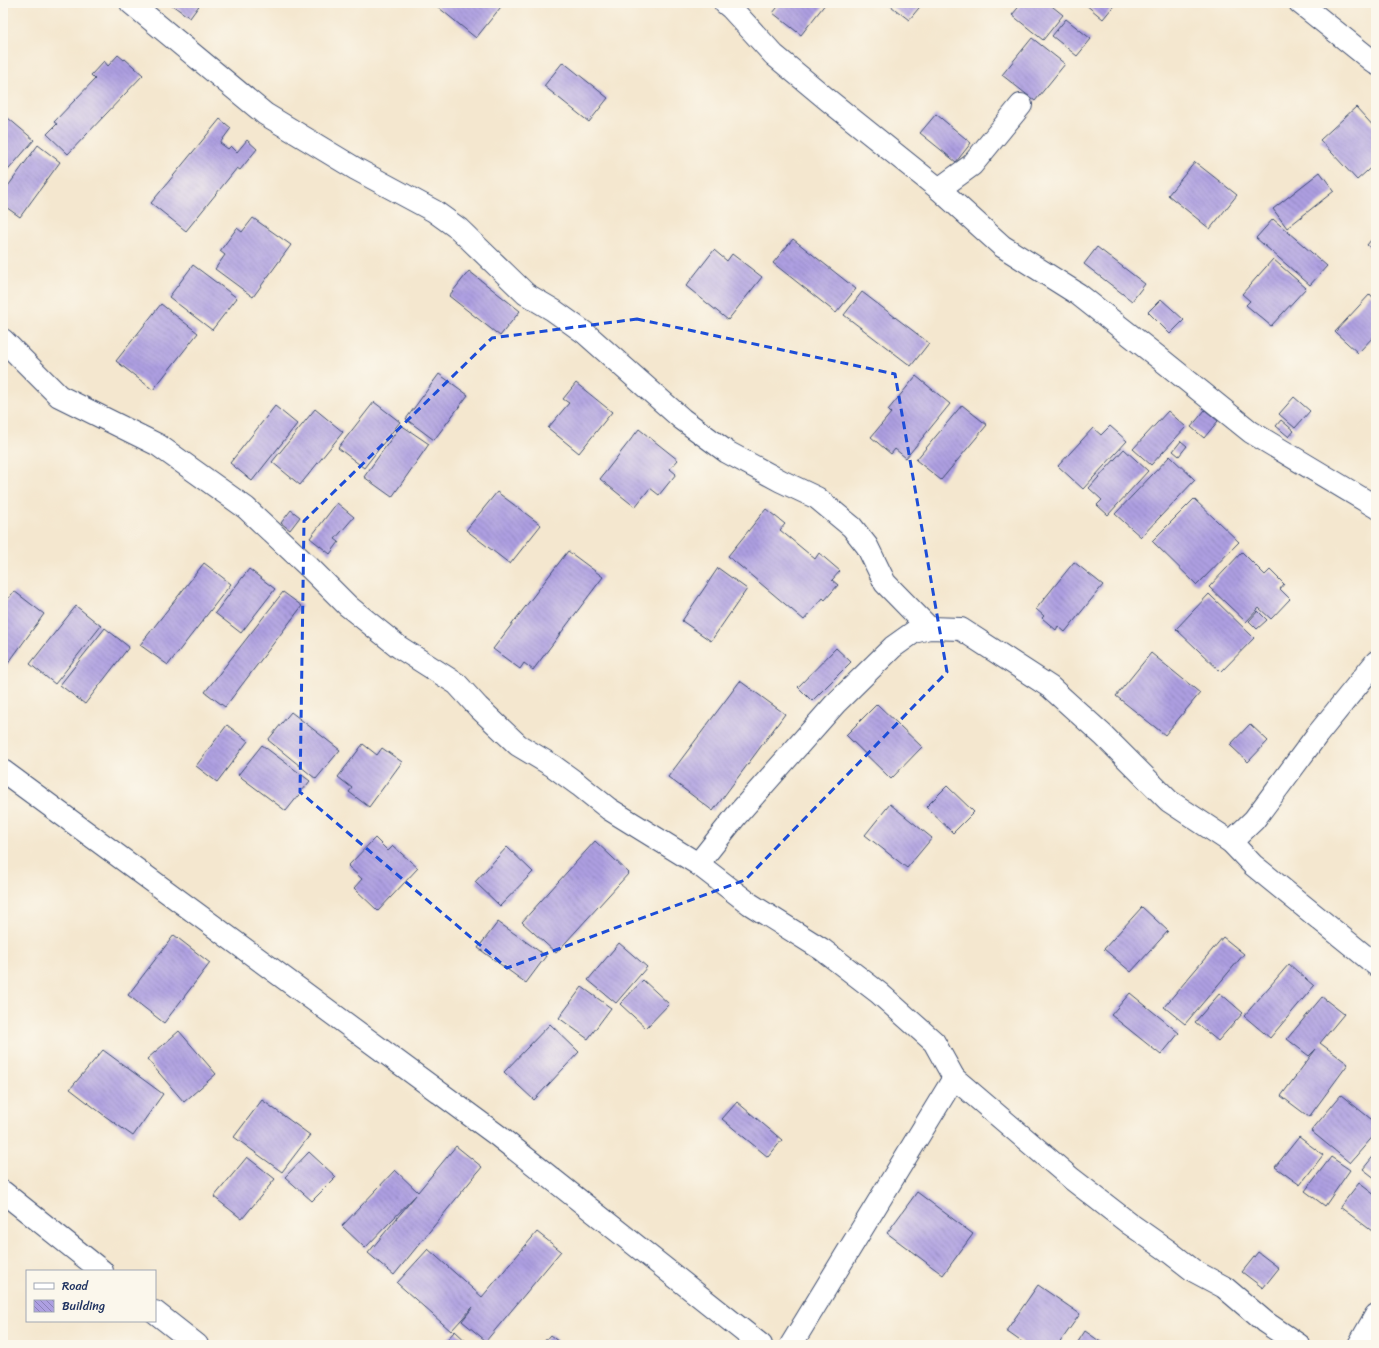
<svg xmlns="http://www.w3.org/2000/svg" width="1379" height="1348" font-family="Sriracha,sans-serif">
<defs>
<pattern id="building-back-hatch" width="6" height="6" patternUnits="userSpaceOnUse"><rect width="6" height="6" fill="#ad9fe1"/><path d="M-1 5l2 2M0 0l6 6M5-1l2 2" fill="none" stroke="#8c82ba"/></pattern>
</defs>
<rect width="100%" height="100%" fill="#fbf7ec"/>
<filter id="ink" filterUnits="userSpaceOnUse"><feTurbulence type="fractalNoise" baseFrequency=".025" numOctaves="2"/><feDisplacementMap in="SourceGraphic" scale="8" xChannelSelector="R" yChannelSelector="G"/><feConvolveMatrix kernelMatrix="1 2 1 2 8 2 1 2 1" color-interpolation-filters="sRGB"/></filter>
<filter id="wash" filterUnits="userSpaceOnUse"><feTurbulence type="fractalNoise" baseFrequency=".012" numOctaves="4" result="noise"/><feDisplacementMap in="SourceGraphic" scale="16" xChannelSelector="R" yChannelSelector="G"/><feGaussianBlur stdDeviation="0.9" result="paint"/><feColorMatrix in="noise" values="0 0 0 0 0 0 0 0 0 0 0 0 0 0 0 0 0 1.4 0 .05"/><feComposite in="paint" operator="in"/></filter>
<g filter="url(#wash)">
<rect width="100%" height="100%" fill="#f4e7cf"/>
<g id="blocks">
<g fill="url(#building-back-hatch)">
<path d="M174 3H201L190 18 172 5Z"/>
<path d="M433 3H504L476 38Z"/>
<path d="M781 3H826L801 35 773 13Z"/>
<path d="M887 3H923L909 20Z"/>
<path d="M1022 3H1048L1063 15 1043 40 1012 15Z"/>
<path d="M1086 3H1116L1103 19 1085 4Z"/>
<path d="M1066 19 1091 39 1077 56 1052 36Z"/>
<path d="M1032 38 1065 64 1035 101 1002 75Z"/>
<path d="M118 55 124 60 125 59 143 75 68 154 47 134 57 124 54 122 95 79 91 75 104 61 108 66Z"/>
<path d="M563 62 608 98 589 122 544 86Z"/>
<path d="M1356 107 1376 129V163L1357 180 1320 140Z"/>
<path d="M936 114 971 143 956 162 920 133Z"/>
<path d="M8 118 34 140 3 176V124Z"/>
<path d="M220 119 231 128 220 143 228 149 231 146 237 152 247 140 257 149 240 170 237 168 186 231 151 203Z"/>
<path d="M38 145 60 162 20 217 3 205V193Z"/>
<path d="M1195 162 1237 195 1210 229 1168 195Z"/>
<path d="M1320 172 1334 191 1287 228 1273 209Z"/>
<path d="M253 218 291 245 253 297 215 269 225 255 220 251 237 228 242 232Z"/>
<path d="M1273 219 1327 266 1310 285 1256 238Z"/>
<path d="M1376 234V252L1367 245Z"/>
<path d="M793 239 856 289 836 313 773 263Z"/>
<path d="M1097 247 1145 284 1132 301 1084 264Z"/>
<path d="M714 250 727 261 732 254 762 277 728 320 686 286Z"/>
<path d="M1273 259 1306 288 1271 326 1246 305 1250 301 1242 294Z"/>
<path d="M193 265 237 298 212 330 169 297Z"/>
<path d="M469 271 520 311 500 336 449 296Z"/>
<path d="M862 292 929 343 911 366 844 315Z"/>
<path d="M1370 294 1376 301V334L1358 353 1335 332Z"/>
<path d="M1161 299 1184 320 1170 334 1148 312Z"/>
<path d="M161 304 198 333 153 390 116 361Z"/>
<path d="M439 374 468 395 434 440 406 419Z"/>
<path d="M916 376 950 404 906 458 895 449 891 454 871 437 891 413 888 410Z"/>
<path d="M576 383 612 412 579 453 548 428 569 403 563 399Z"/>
<path d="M1294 397 1310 411 1295 428 1279 414Z"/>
<path d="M374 402 400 422 364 468 338 448Z"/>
<path d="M962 405 987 425 941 480 916 460Z"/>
<path d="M275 406 297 424 252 481 230 463Z"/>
<path d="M315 409 343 432 300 485 272 462Z"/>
<path d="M1205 410 1218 421 1204 438 1191 427Z"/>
<path d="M1168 411 1186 427 1151 465 1133 449Z"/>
<path d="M1281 420 1294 431 1289 437 1276 426Z"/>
<path d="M401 425 429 444 392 497 364 477Z"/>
<path d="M1110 426 1127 441 1083 489 1058 466 1093 428 1101 435Z"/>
<path d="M639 429 678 460 670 469 676 474 659 495 650 488 635 507 600 479Z"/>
<path d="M1181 441 1187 446 1179 456 1173 451Z"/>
<path d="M1124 449 1148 471 1108 515 1097 505 1102 500 1089 488Z"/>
<path d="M1170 456 1195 480 1141 537 1115 514Z"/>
<path d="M497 492 541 525 510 564 466 530Z"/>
<path d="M1194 499 1239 542 1197 585 1152 541Z"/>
<path d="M337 503 354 517 335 539 339 542 330 554 310 538Z"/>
<path d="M766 509 785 524 780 530 815 559 819 553 840 571 832 580 838 585 825 600 823 598 804 620 728 556Z"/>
<path d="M291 510 300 517 290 530 281 523Z"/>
<path d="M568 551 603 577 533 670 524 663 520 669 493 649Z"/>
<path d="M1242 552 1265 575 1270 570 1284 584 1280 589 1290 599 1271 619 1259 608 1246 622 1209 587Z"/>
<path d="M1074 562 1103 585 1065 632 1058 626 1056 630 1042 618 1044 616 1036 609Z"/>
<path d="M204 563 231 584 168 665 140 645Z"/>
<path d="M718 568 747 589 711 641 682 621Z"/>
<path d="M249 569 275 589 241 633 215 613Z"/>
<path d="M14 591 44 614 4 669 3 668V606Z"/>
<path d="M283 592 302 606 225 707 205 692Z"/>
<path d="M1209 594 1254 638 1221 672 1176 629Z"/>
<path d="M76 606 101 626 55 684 30 664Z"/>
<path d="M1258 611 1267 620 1257 629 1249 621Z"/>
<path d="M105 628 129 647 85 704 60 685Z"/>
<path d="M836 648 851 662 812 701 798 687Z"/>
<path d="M1151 653 1200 693 1165 735 1116 696Z"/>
<path d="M740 681 785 714 713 811 668 777Z"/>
<path d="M877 704 922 747 891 779 846 735Z"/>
<path d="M291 712 340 750 316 779 268 740Z"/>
<path d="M1250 724 1268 741 1248 762 1230 745Z"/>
<path d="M227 725 248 741 217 782 196 766Z"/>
<path d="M363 744 377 755 382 748 402 762 369 807 349 792 352 788 338 777Z"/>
<path d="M262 745 310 781 286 811 238 775Z"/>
<path d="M947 786 974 812 953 833 926 807Z"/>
<path d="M890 804 932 838 907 868 865 835Z"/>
<path d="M375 838 388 851 393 846 418 868 378 911 354 888 362 879 348 866Z"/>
<path d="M595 841 629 873 556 953 522 922Z"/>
<path d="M507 847 533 872 500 906 475 882Z"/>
<path d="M1142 907 1168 931 1131 972 1104 949Z"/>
<path d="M498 922 546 956 526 983 478 948Z"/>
<path d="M174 935 210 963 164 1023 128 995Z"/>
<path d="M1223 937 1244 954 1185 1024 1164 1007Z"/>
<path d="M619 943 647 967 616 1003 588 980Z"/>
<path d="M1289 964 1314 986 1270 1038 1244 1016Z"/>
<path d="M643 980 669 1004 646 1028 620 1004Z"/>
<path d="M582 987 611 1008 588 1039 559 1018Z"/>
<path d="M1130 993 1179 1033 1161 1055 1111 1015Z"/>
<path d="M1220 993 1243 1013 1218 1041 1195 1022Z"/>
<path d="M1322 997 1344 1014 1320 1043 1348 1064 1309 1117 1281 1096 1316 1049 1309 1056 1287 1039Z"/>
<path d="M550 1024 579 1052 534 1100 504 1072Z"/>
<path d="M179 1031 216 1074 184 1102 147 1059Z"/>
<path d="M103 1050 163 1094 133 1136 105 1116 70 1089Z"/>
<path d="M1341 1095 1376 1123V1133L1350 1163 1311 1131Z"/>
<path d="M262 1100 310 1135 282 1172 234 1137Z"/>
<path d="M737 1102 782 1140 768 1157 722 1119Z"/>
<path d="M1299 1137 1323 1155 1300 1185 1275 1167Z"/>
<path d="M456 1146 482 1167 394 1275 368 1253 416 1195 365 1248 342 1226 395 1170 418 1192Z"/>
<path d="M309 1152 336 1177 312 1201 285 1177Z"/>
<path d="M1376 1153V1179L1363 1169Z"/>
<path d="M247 1157 275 1179 242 1219 214 1197Z"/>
<path d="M1331 1157 1350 1170 1325 1206 1305 1191Z"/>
<path d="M1359 1183 1376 1196V1234L1340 1207Z"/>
<path d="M917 1192 973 1234 943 1275 887 1233Z"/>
<path d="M537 1232 561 1251 486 1341 462 1321 473 1307 451 1331 397 1283 428 1249 482 1297Z"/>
<path d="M1258 1252 1279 1268 1263 1288 1242 1272Z"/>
<path d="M1038 1285 1080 1314 1058 1345H1026L1006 1331Z"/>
<path d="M455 1331 470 1345H442Z"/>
<path d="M1085 1331 1105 1345H1076Z"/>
<path d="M550 1335 563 1345H541Z"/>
</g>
</g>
</g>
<g filter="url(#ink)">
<use href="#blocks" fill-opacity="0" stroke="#3c4b6f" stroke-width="1"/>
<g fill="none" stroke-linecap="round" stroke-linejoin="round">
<g stroke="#3c4b6f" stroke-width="24">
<g id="minor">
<path d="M131 3 265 114 356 169 434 211 459 229 526 294 553 310 585 333 682 419 727 452 781 481 817 498 852 527 867 546 885 583 929 628"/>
<path d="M725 3 731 8 774 55 828 100 939 189 1002 246 1078 294 1158 357 1251 432 1376 507"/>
<path d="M1300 3 1376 64"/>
<path d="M939 189 972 165 1021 105"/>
<path d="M3 340 59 396 158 445 246 508 310 568 348 606 399 647 457 684 478 707 518 745 553 766 579 785 609 809 698 864 750 904 823 950 879 993 934 1042 954 1078 791 1345"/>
<path d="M3 771 497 1135 761 1345"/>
<path d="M1231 842 1254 820 1317 735 1376 662"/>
<path d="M698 864 736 816 835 704 893 647 914 632 929 628 961 629 1050 687 1103 735 1169 801 1231 842 1253 865 1376 965"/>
<path d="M954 1078 1072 1179 1130 1224 1167 1250 1194 1271 1224 1287 1265 1322 1299 1345"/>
<path d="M3 1192 102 1271"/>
<path d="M155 1312 197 1345"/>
<path d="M1359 1345 1376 1315"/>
</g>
</g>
<use href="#minor" stroke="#fff" stroke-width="22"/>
</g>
</g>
<path fill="none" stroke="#1d4ed8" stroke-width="3" stroke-dasharray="8 5" stroke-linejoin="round" d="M637 319 895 374 947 672 745 880 507 968 300 792 304 521 492 338Z"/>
<rect width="1379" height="1348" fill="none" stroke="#fbf7ec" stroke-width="16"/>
<rect x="26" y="1270" width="130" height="52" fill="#fbf7ec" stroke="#a1a7b3"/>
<rect x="34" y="1283" width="20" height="6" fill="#ffffff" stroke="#a1a7b3"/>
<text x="62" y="1290" font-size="12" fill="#1b2f5e">Road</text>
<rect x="34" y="1300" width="20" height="12" fill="url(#building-back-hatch)" stroke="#a1a7b3"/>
<text x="62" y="1310" font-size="12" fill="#1b2f5e">Building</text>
</svg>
